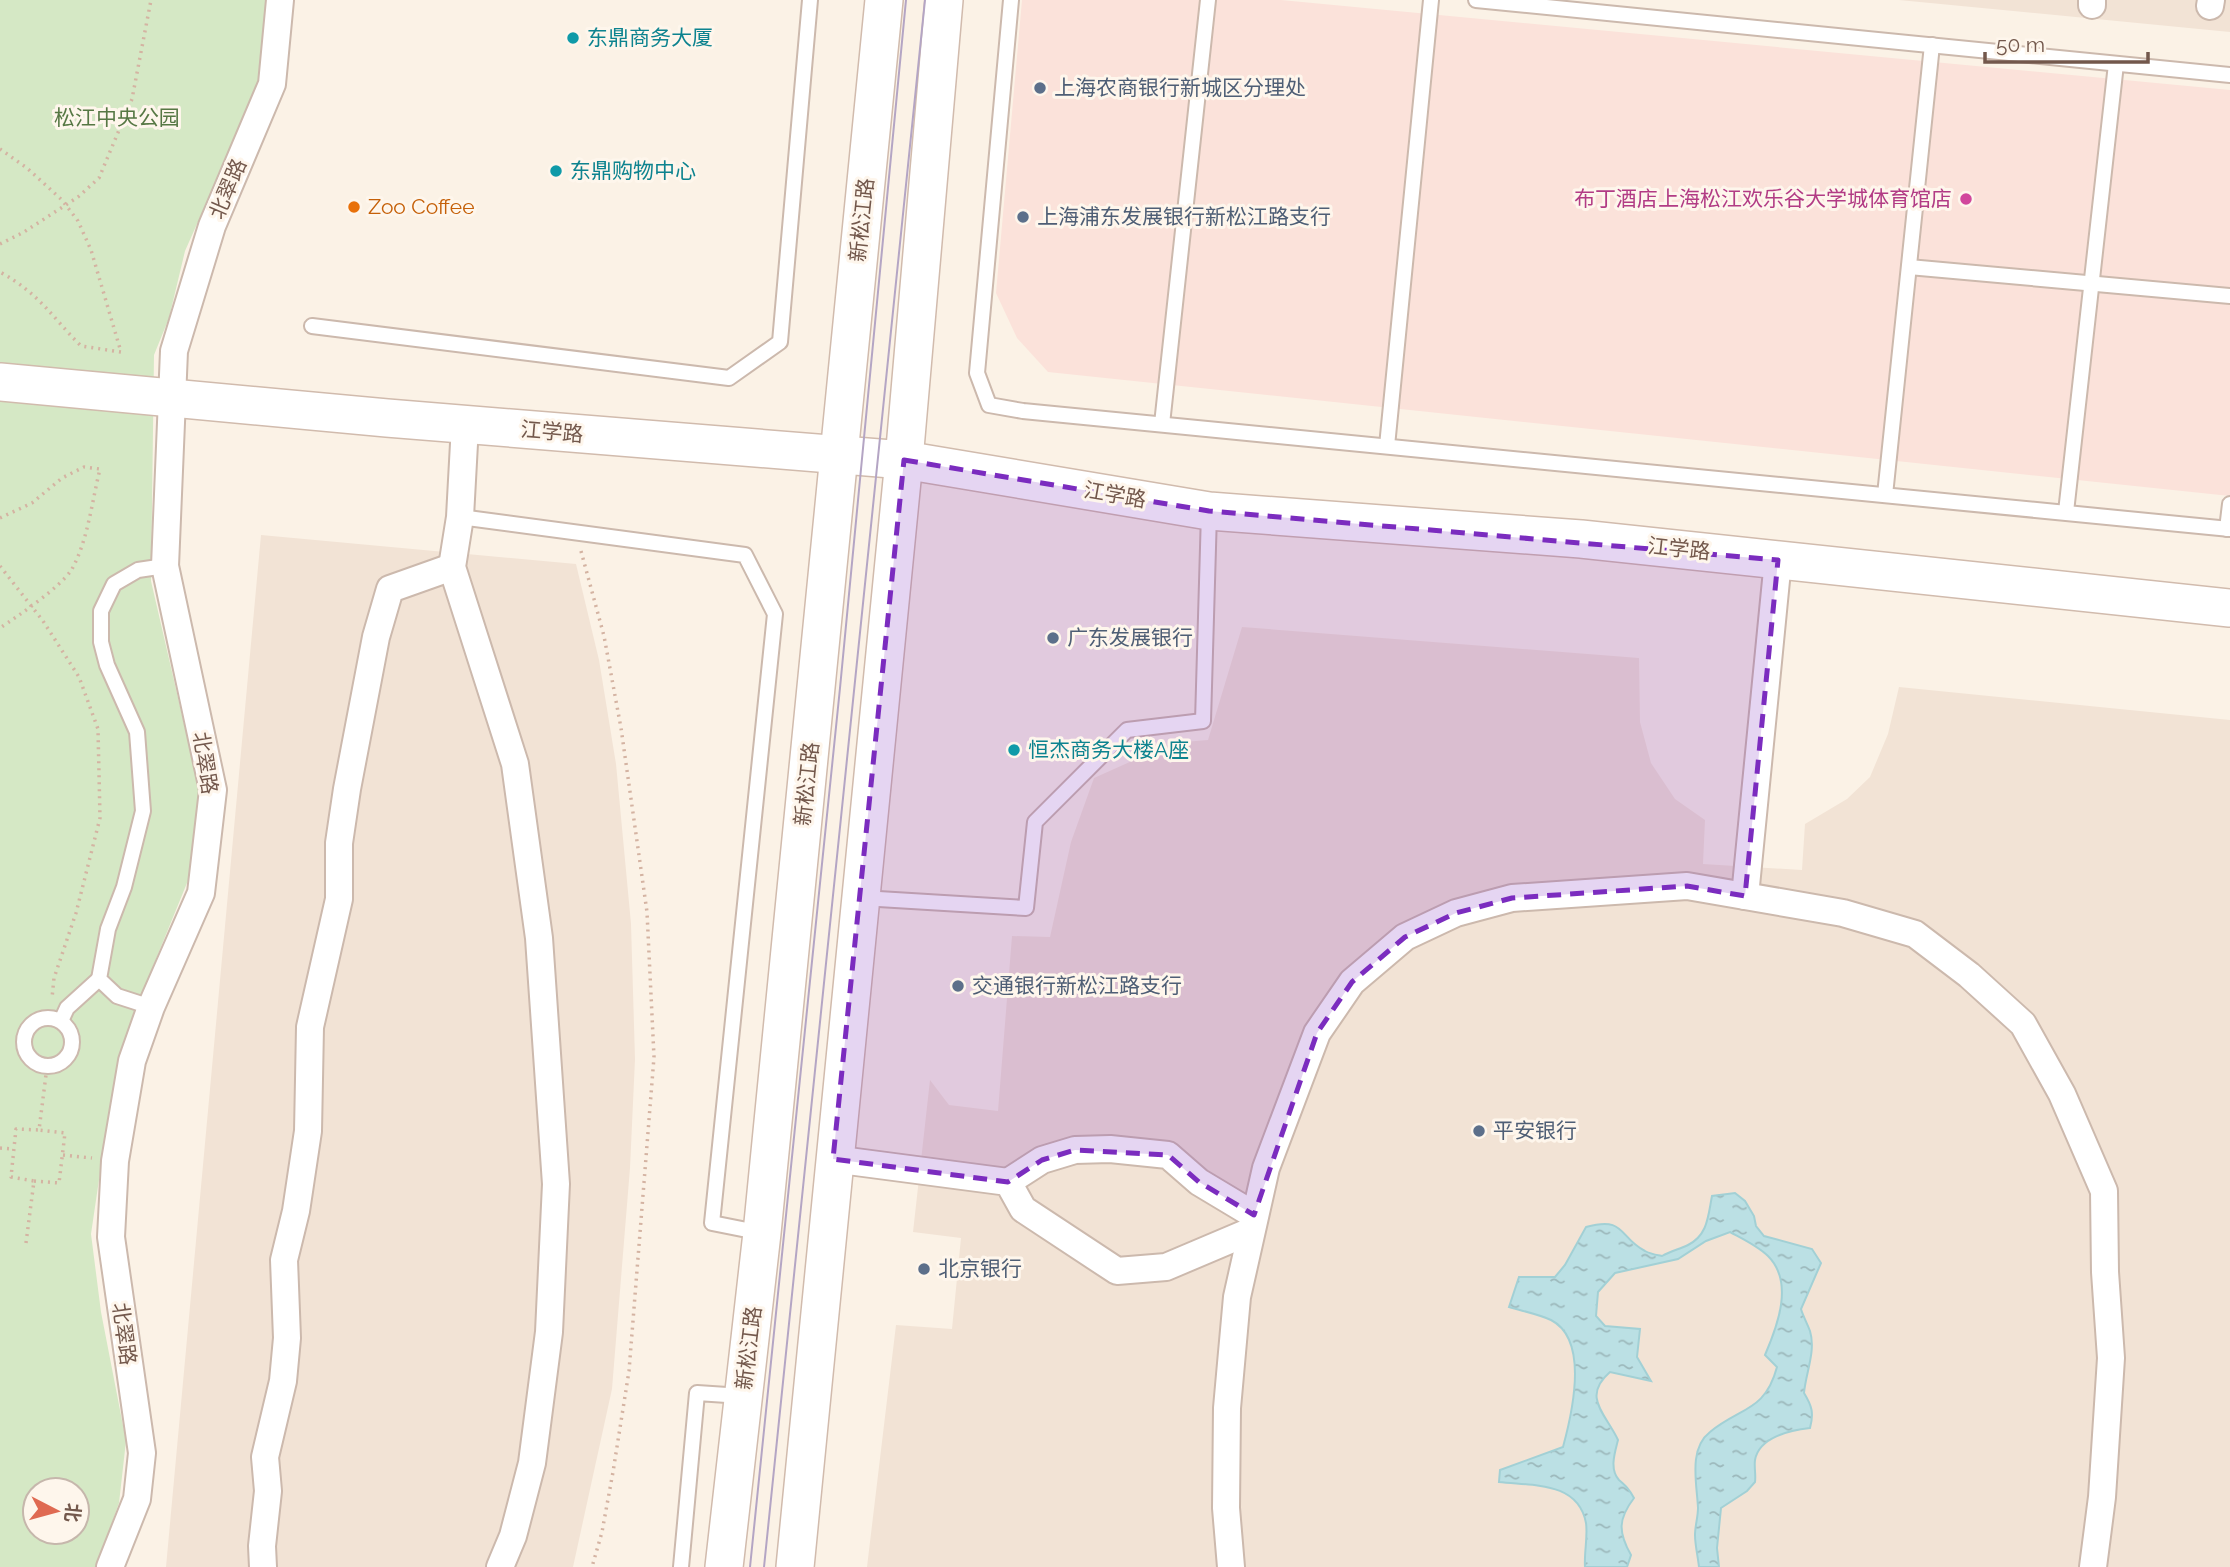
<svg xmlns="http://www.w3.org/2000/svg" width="2230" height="1567" font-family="Raleway,'Noto Sans SC',sans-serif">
<defs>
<pattern id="water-ripples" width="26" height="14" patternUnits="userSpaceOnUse" patternTransform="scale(1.75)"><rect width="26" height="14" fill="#bbe0e4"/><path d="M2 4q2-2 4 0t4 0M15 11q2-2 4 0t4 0" fill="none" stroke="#9cb8bb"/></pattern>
</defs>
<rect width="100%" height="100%" fill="#fbf2e6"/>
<g fill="#f2e3d5">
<path d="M1899 0H2230V32Z"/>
<path d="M261 535 576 564 599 660 616 764 631 924 635 1059 630 1168 612 1389 573 1567H166Z"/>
<path d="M1242 627 1639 658 1640 722 1651 763 1675 799 1705 820 1703 864 1802 870 1805 824 1847 799 1870 777 1888 734 1899 687 2230 720V1567H867L896 1325 952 1329 961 1238 913 1232 930 1080 949 1105 998 1111 1012 936 1050 937 1071 842 1094 778 1172 743 1208 740Z"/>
</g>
<path fill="#fbe2da" d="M1022 0H1281L2230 90V496L1048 372 1017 338 996 293Z"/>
<path fill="#d5e8c5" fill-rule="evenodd" d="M0 0H267L264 73 185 251 169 318 154 355 151 581 200 793 189 878 145 986 121 1054 106 1132 91 1234 101 1312 126 1441 119 1503 96 1567H0ZM35 1490H77V1532H35Z"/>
<path fill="url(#water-ripples)" stroke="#a2d0d5" stroke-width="2" d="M1735 1193 1745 1201 1754 1216 1756 1226 1764 1236 1812 1249 1821 1263 1801 1309C1803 1316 1807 1323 1810 1331 1816 1351 1806 1372 1804 1393 1812 1406 1814 1413 1810 1428 1791 1430 1759 1437 1755 1460 1754 1467 1756 1475 1755 1482L1747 1491 1721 1508 1717 1548 1719 1567H1699C1698 1557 1695 1545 1695 1535 1695 1526 1698 1517 1698 1508 1697 1484 1688 1449 1710 1432 1740 1407 1765 1412 1777 1367L1765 1355C1778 1325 1794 1282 1768 1256 1758 1246 1743 1239 1730 1232L1706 1241 1678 1259 1615 1273 1598 1292 1596 1316 1605 1326 1640 1329 1637 1357 1651 1381 1610 1372C1581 1397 1606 1414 1618 1440 1615 1452 1609 1469 1619 1480 1626 1486 1629 1489 1634 1498 1618 1519 1618 1532 1631 1555L1627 1567H1585C1584 1552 1588 1537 1586 1523 1578 1481 1532 1486 1499 1482L1500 1470 1563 1447C1572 1414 1590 1340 1551 1320 1538 1314 1522 1311 1509 1307L1519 1277H1555L1565 1265 1586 1227C1626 1216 1618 1237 1645 1251 1650 1254 1657 1255 1662 1256 1671 1251 1680 1249 1688 1245 1708 1235 1708 1216 1712 1196Z"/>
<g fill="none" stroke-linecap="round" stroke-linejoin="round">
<g stroke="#ccb9ad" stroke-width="18">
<g id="service">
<path d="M1011 0 977 373 989 405 1023 411 2230 529"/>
<path d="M1476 0 2230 75"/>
<path d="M1909 267 2230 296"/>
<path d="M312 326 729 378 780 342 810 0"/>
<path d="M1162 424 1208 0"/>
<path d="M1387 446 1431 0"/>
<path d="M1885 495 1932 45"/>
<path d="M2066 512 2116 64"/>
<path d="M460 517 745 555 775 614 712 1223 762 1233"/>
<path d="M2227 529 2230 504"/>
<path d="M862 898 1026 908 1035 822 1127 730 1203 721 1209 513"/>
<path d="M151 1007 117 996 99 979 108 929 124 887 143 811 137 732 107 665 101 642V611L114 584 138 570 165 566"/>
<circle cx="48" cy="1042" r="24"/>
<path d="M61 1021 67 1008 99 979"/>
<path d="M681 1567 697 1393 742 1396"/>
</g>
</g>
<g stroke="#ccb9ad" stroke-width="30">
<g id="minor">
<path d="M2092 5V0"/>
<path d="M2210 6 2211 0"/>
<path d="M465 425 460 517 452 567 515 764 539 938 556 1184 549 1332 532 1463 513 1536 500 1567"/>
<path d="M1745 896 1778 560"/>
<path d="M833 1159 1008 1182 1023 1209 1117 1271 1166 1267 1251 1231"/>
<path d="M1008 1182 1042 1160 1075 1150 1110 1149 1168 1155 1199 1182 1254 1215"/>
<path d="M110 1567 137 1499 142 1453 111 1237 115 1161 132 1061 151 1007 201 893 213 790 165 566 174 351 212 226 272 84 280 0"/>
<path d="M263 1567 262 1546 268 1491 265 1457 283 1381 287 1338 284 1260 296 1211 308 1131 310 1027 339 899V843L347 789 376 637 390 589 452 567"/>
<path d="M1231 1567 1226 1508 1227 1408 1237 1297 1266 1168 1317 1033 1352 982 1405 937 1456 913 1512 898 1687 886 1843 913 1915 934 1969 975 2023 1024 2062 1094 2104 1191 2105 1272 2111 1358 2102 1497 2093 1567"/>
</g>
</g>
<g stroke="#d1bbad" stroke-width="40">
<g id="secondary">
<path d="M0 382 387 418 904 460 1209 511 1581 539 2230 608"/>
<path d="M724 1567 762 1233 884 0"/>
<path d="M795 1567 904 460 944 0"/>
</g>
</g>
<g stroke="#d4b3a2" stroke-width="3.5" stroke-dasharray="2 5" stroke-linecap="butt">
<path d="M0 149 27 168 62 200 78 221 91 250 121 352 81 346C51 316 40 294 0 272"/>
<path d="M0 244 24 232 78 197 99 178 132 99 151 0"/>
<path d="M0 518 32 503 62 478 84 467 100 469C92 501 88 540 72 569 61 587 18 616 0 628"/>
<path d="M581 551 604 636 621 728 647 912 654 1057 629 1371 613 1472 602 1532 592 1567"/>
<path d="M0 566 43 621 79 677 98 729 100 818 76 913 54 978 52 998"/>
<path d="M0 1148 14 1149"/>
<path d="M63 1155 92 1158"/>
<path d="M34 1181 59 1183 65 1133 39 1130"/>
<path d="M26 1243 34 1181 11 1177 16 1129 39 1130 47 1067"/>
</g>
<use href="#service" stroke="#fff" stroke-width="14"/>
<use href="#minor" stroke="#fff" stroke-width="26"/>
<use href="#secondary" stroke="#fff" stroke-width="37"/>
<g stroke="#b4a5c4" stroke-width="2">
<path d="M750 1567 840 688 906 0"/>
<path d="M764 1567 925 0"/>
</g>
</g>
<path fill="#7b2cbf" fill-opacity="0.2" stroke="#7b2cbf" stroke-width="5" stroke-dasharray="14 9" stroke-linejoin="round" d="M904 460 1209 511 1778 560 1745 896 1687 886 1512 898 1456 913 1405 937 1352 982 1317 1033 1254 1215 1199 1182 1168 1155 1075 1150 1042 1160 1008 1182 833 1159Z"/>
<g fill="#0f9aa8" stroke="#fef6ec" stroke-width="2.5">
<circle cx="573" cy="38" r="7"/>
<circle cx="556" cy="171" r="7"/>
<circle cx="1014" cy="750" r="7"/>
</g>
<g fill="#5c6f8a" stroke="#fef6ec" stroke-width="2.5">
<circle cx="1040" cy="88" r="7"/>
<circle cx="1023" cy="217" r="7"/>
<circle cx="1053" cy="638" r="7"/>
<circle cx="958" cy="986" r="7"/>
<circle cx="1479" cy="1131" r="7"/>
<circle cx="924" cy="1269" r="7"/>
</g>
<circle fill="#d1479c" stroke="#fef6ec" stroke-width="2.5" cx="1966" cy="199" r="7"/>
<circle fill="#e8710a" stroke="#fef6ec" stroke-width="2.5" cx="354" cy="207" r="7"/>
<g text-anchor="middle" stroke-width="6" stroke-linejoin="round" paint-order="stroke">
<g font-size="21" fill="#0d838f" stroke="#fef6ec" text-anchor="start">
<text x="587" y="45">东鼎商务大厦</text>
<text x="570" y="178">东鼎购物中心</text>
<text x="1028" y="757">恒杰商务大楼A座</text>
</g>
<g font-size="21" fill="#4e5e75" stroke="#fef6ec" text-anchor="start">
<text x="1054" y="95">上海农商银行新城区分理处</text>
<text x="1037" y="224">上海浦东发展银行新松江路支行</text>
<text x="1067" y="645">广东发展银行</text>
<text x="972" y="993">交通银行新松江路支行</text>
<text x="1493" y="1138">平安银行</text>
<text x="938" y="1276">北京银行</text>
</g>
<g font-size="21" fill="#567844" stroke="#fef6ec">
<text x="117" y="125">松江中央公园</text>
</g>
<g font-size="21" fill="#73584c" stroke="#fef6ec">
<text transform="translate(228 189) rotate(-67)" y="7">北翠路</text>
<text transform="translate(862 220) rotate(-84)" y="7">新松江路</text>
<text transform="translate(552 432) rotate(5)" y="7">江学路</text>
<text transform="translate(1115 495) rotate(10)" y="7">江学路</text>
<text transform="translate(1679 549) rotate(6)" y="7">江学路</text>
<text transform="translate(205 763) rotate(81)" y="7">北翠路</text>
<text transform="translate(807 784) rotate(-84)" y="7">新松江路</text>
<text transform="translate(124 1334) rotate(82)" y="7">北翠路</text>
<text transform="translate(749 1348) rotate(-83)" y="7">新松江路</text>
</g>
<g font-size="21" fill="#b23c85" stroke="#fef6ec" text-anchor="end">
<text x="1952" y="206">布丁酒店上海松江欢乐谷大学城体育馆店</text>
</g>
<g font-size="21" fill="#c56008" stroke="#fef6ec" text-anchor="start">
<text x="368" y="214">Zoo Coffee</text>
</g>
</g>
<g transform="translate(56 1511) rotate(96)"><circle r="33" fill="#fef6ec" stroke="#c6b7ac" stroke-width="2"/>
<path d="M0-5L12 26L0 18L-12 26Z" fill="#df6a52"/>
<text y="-10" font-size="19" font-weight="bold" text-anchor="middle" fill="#73584c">北</text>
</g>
<path d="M1985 52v10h163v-10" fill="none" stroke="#73584c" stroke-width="3.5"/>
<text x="1996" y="52" font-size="21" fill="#73584c" stroke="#fef6ec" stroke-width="5" paint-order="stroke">50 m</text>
</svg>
